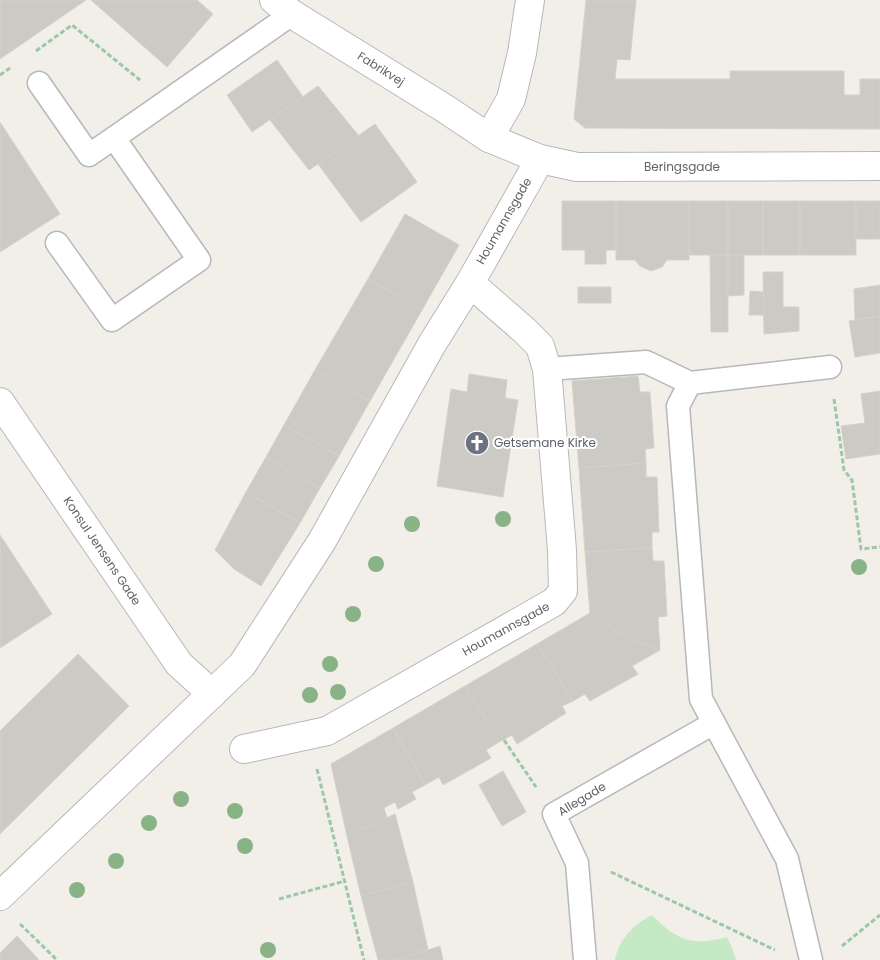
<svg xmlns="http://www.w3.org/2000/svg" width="880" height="960" font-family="Poppins,sans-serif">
<rect width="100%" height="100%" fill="#f1efe8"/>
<path fill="#c5e8c5" d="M652 915C676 940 692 947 727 937L732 948 736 960H615C619 939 634 924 652 915Z"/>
<g fill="#cccac5" stroke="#d6d1c6">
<path d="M0 0H86L0 59Z"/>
<path d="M91 0H197L213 14 167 67Z"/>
<path d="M586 0H636L630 60 617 59 615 79H730V71H844V95H860V79H880V129L585 128 574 119Z"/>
<path d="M277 60 303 97 252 132 227 95Z"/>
<path d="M318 86 359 136 309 170 270 120Z"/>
<path d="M0 122 60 214 0 252Z"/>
<path d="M375 124 417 182 361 222 318 164Z"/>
<path d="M562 201H616V250H606V264H585V250H562Z"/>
<path d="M616 201H689V260H667L662 267 651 271 640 266 635 260H616Z"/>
<rect x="689" y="201" width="39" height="54"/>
<rect x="728" y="201" width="35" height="54"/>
<rect x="763" y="201" width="37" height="54"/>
<rect x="800" y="201" width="56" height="54"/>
<rect x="856" y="201" width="24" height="38"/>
<path d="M405 214 459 245 422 310 368 279Z"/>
<path d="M710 255H728V332H711Z"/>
<path d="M728 255H744V295L728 296Z"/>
<path d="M763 272H783V307H799V331L764 334Z"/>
<path d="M368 279 422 310 370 401 315 370Z"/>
<path d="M880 285V316L855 320 854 289Z"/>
<rect x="578" y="287" width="33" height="16"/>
<path d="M750 291 763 292 764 315H749Z"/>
<path d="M880 316V353L855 357 849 321Z"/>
<path d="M315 370 370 401 339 456 284 425Z"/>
<path d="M469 374 507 380 505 398 518 400 503 497 437 486 451 389 467 392Z"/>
<path d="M638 376 640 392H650L654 448 645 449 646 463 579 468 572 381Z"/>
<path d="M880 391V454L846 459 841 426 865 423 861 394Z"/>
<path d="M284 425 339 456 320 488 266 457Z"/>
<path d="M266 457 320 488 300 523 246 492Z"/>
<path d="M646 463V477H657L659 532H652V548L585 552 579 468Z"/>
<path d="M246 492 300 523 261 586 234 569 215 550Z"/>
<path d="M0 535 52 614 0 648Z"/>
<path d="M652 548 653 561H664L667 616 658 617 660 650 622 635 590 613 585 552Z"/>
<path d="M590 613 622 635 660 650 632 666 638 674 590 701 585 694 573 701 537 644Z"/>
<path d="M537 644 573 701 562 706 566 713 517 744 512 735 499 742 465 686Z"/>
<path d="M78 654 129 706 0 834V731Z"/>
<path d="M465 686 499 742 486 750 491 758 443 785 439 777 425 785 393 728Z"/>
<path d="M393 728 425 785 412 792 416 799 398 809 395 802 384 808 387 818 347 836 331 764Z"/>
<path d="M503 771 526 812 502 826 479 785Z"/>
<path d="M395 814 413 882 361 896 347 836Z"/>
<path d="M413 882 428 950 392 960H378L361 896Z"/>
<path d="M17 936 39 960H0V953Z"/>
<path d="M440 946 443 960H392L428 950Z"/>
</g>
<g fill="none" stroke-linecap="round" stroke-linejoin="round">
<g stroke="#b5b8bc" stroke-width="25">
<g id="lane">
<path d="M39 83 89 155 114 138"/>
<path d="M57 243 112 320 199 260 114 138 292 14"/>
<path d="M547 369 646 362 690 383 830 367"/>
<path d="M690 383 678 406 701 699 787 859 811 960"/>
<path d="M585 960 577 863 554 814 714 723"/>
</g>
</g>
<g stroke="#b5b8bc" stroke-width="30">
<g id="street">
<path d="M274 0 292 14 444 108 489 138 540 159 577 167 880 166"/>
<path d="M489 138 511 99 522 53 530 0"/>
<path d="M0 402 179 664 212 694"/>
<path d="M244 749 327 731 554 602 563 591 562 550 547 369 540 346 524 330 470 283"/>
<path d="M0 896 242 665 322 541 432 344 470 283 540 159"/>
</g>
</g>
<g stroke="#9cc7a9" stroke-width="3" stroke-dasharray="5 2.5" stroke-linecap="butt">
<path d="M36 51 72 25 140 80"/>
<path d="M0 75 10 68"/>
<path d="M834 399 844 470 852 480 861 549 880 547"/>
<path d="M504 740 536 787"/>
<path d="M317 769 364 960"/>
<path d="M611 872 775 950"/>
<path d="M279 899 345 881"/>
<path d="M20 924 57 960"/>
<path d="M842 946 880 915"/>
</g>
<use href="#lane" stroke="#fff" stroke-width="22"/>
<use href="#street" stroke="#fff" stroke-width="28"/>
</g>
<g fill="#89b387">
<circle cx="503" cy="519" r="8"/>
<circle cx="412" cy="524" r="8"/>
<circle cx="376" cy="564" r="8"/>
<circle cx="859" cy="567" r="8"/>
<circle cx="353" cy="614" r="8"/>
<circle cx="330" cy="664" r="8"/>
<circle cx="338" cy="692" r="8"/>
<circle cx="310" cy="695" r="8"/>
<circle cx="181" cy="799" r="8"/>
<circle cx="235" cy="811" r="8"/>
<circle cx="149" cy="823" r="8"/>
<circle cx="245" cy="846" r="8"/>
<circle cx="116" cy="861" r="8"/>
<circle cx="77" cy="890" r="8"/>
<circle cx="268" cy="950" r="8"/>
</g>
<defs>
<g id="church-disc" transform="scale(1.25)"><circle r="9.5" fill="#6b7280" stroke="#fff"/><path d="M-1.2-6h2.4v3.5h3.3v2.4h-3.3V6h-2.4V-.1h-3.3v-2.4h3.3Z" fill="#fff"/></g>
</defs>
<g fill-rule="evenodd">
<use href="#church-disc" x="477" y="443"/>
</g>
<g text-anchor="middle" stroke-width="4" stroke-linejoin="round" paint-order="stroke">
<g font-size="12" fill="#5f6368" stroke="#fff">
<text transform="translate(381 69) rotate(32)" y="4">Fabrikvej</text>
<text x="682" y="171">Beringsgade</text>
<text transform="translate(504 221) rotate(-60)" y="4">Houmannsgade</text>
<text transform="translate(102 551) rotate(56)" y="4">Konsul Jensens Gade</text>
<text transform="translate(506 629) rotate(-29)" y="4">Houmannsgade</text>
<text transform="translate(582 799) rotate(-31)" y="4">Allegade</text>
</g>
<g font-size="12" fill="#5b616d" stroke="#fff" text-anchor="start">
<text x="494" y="447">Getsemane Kirke</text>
</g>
</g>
</svg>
